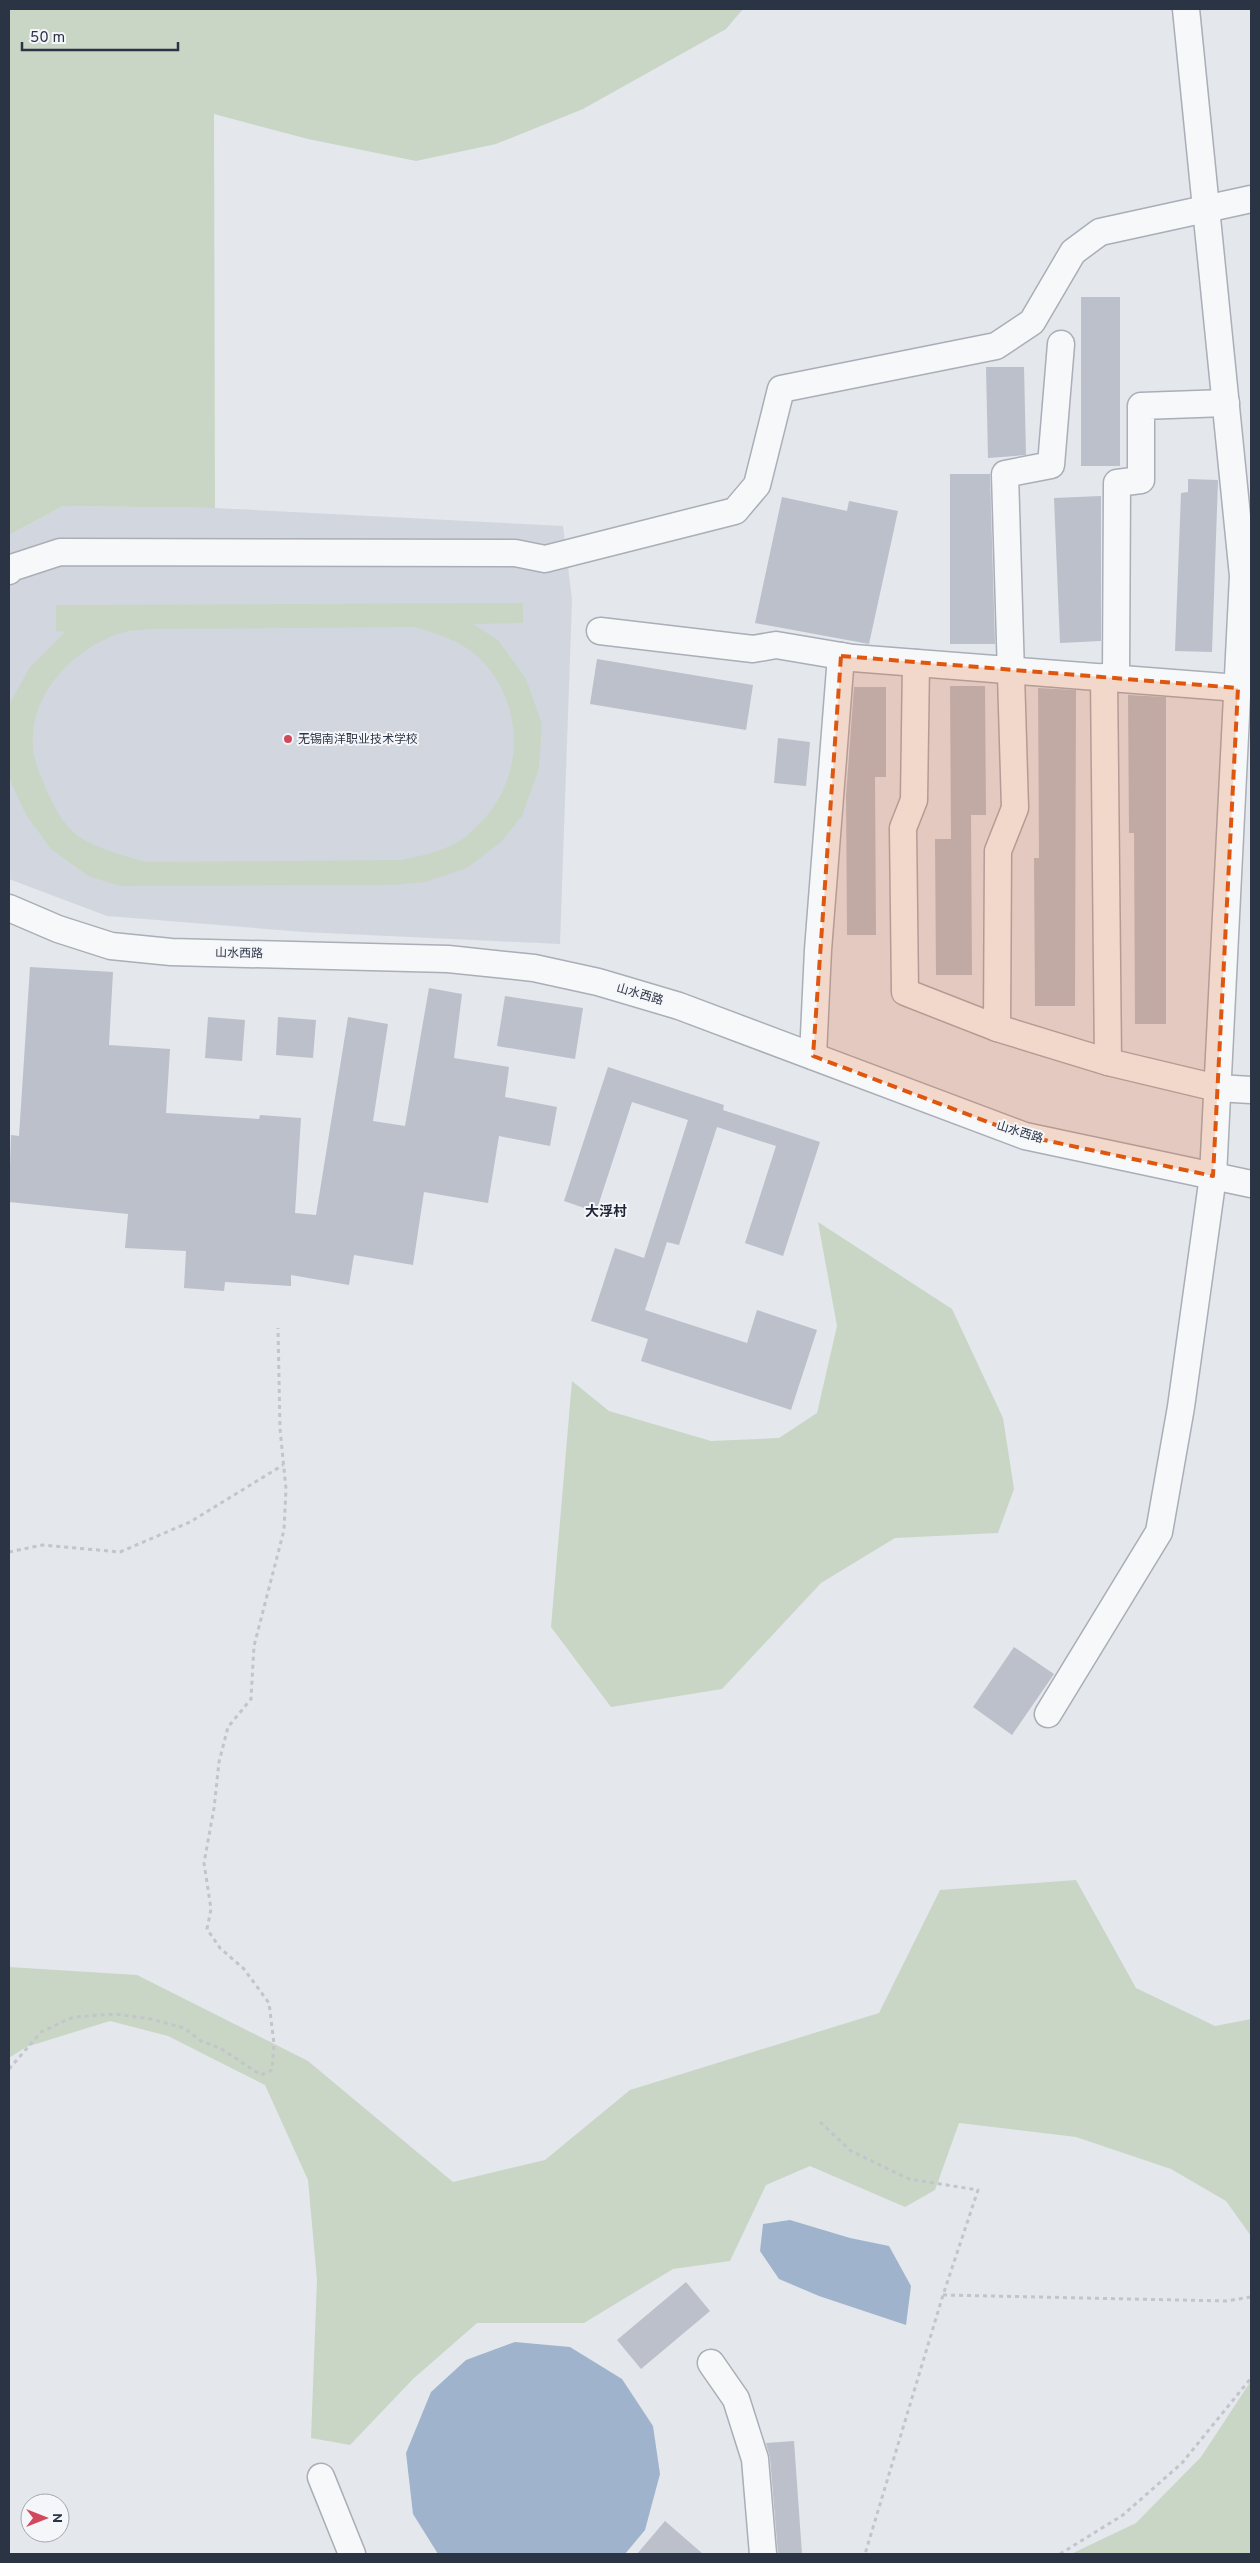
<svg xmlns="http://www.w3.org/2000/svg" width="1260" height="2563" font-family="Overpass,'Noto Sans SC',sans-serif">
<rect width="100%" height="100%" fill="#e4e7ec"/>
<path fill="#d2d6de" d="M63 506 215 508 563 526 572 600 560 944 304 932 107 916 9 879V535Z"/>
<g fill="#c9d6c5" fill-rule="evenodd">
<path d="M9 9H743L726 29 583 109 496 144 416 161 308 139 214 114 215 508 63 506 9 535Z"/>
<path d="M523 603V623L473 624 498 640 526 679 542 724 539 768 522 816 501 842 467 868 425 882 394 885 120 886 88 876 51 849 26 815 10 780V703L30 667 65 632 56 631V605ZM415 627C437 634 459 640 477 656 526 701 526 780 478 825 472 830 467 837 461 840 441 852 422 856 400 860L145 862C123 855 97 849 78 836 62 824 54 806 46 789 41 776 33 759 33 745 30 692 75 647 124 632 132 630 142 630 150 629Z"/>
<path d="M818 1222 952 1309 1003 1418 1014 1489 998 1533 895 1538 821 1583 722 1689 611 1707 551 1627 572 1381 609 1411 711 1441 779 1438 817 1413 837 1326Z"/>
<path d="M1076 1880 1136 1988 1215 2026 1251 2019V2236L1226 2201 1171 2169 1076 2137 959 2123 935 2190 905 2207 810 2166 766 2185 730 2261 673 2269 584 2323H477L413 2379 350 2445 311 2438 317 2280 308 2180 265 2085 168 2036 110 2021 26 2047 9 2058V1967L137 1975 308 2061 453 2182 545 2160 630 2090 879 2013 940 1890Z"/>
<path d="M1251 2381V2554H1071L1136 2523 1201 2457Z"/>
</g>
<g fill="#9fb4cc">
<path d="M790 2220 850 2238 889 2246 911 2286 906 2325 819 2296 779 2279 760 2251 763 2224Z"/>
<path d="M515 2342 570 2347 622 2379 653 2426 660 2474 645 2530 625 2554H438L413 2514 406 2453 431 2392 466 2360Z"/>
</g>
<g fill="#bbc0ca">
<rect x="1081" y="297" width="39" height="169"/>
<path d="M986 367H1024L1026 455 988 458Z"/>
<path d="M950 474H990L995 644H950Z"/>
<path d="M1188 479 1218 480 1212 652 1175 651 1181 493 1188 492Z"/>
<path d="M1101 496V641L1060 643 1054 498Z"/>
<path d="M782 497 847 511 849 501 898 511 869 644 755 623Z"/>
<path d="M597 659 753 685 746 730 590 704Z"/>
<path d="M950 686H985L986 815H971L972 975H936L935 839H951Z"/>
<path d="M854 687H886V777H875L876 935H847L846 796Z"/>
<path d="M1038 688 1076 690 1075 1006H1035L1034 858H1039Z"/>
<path d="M1128 695 1166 697V1024H1135L1134 833H1129Z"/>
<path d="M778 738 810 742 806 786 774 783Z"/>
<path d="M30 967 113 972 109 1045 170 1049 166 1113 259 1119 260 1115 301 1118 295 1213 316 1215 348 1017 388 1024 373 1121 405 1126 429 988 462 994 454 1058 509 1067 505 1097 557 1107 550 1146 499 1136 488 1203 424 1192 413 1265 354 1255 349 1285 291 1275V1286L225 1282 224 1291 184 1288 186 1251 125 1248 128 1214 9 1202 11 1135 19 1136Z"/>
<path d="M505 996 583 1008 575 1059 497 1046Z"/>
<path d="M208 1017 245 1020 242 1061 205 1058Z"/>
<path d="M278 1017 316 1020 313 1058 276 1055Z"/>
<path d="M608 1067 724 1105 723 1110 820 1142 783 1256 745 1243 776 1146 717 1127 679 1245 667 1242 645 1310 747 1343 757 1310 817 1330 791 1410 641 1361 648 1339 591 1321 615 1248 644 1258 688 1120 632 1102 596 1212 564 1201Z"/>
<path d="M1014 1647 1054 1674 1012 1735 973 1707Z"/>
<path d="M686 2282 710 2311 641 2369 617 2340Z"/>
<path d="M794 2441 802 2554H778L770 2458 766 2443Z"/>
<path d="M665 2521 703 2554H637Z"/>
</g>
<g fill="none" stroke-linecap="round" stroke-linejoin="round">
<g stroke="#a9aeb7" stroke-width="29">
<g id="minor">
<path d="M1061 344 1051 465 1005 474 1015 808 998 851 997 1028 1108 1062"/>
<path d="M9 571 11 568 60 552 515 553 545 559 735 511 757 485 781 389 996 346 1032 322 1073 252 1100 232 1251 199"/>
<path d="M600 631 753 649 776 645 853 658 1238 688"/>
<path d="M916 663 914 800 903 828 905 992 997 1028"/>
<path d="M1104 677 1108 1062 1217 1088 1251 1090"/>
<path d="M1116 678 1117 483 1141 480V406L1226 403"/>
<path d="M9 908 58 929 111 946 171 952 448 959 534 968 598 982 679 1006 1025 1136 1251 1184"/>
<path d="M813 1056 818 950 841 656"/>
<path d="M1048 1714 1159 1532 1181 1407 1213 1176 1243 576 1186 9"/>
<path d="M711 2363 736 2399 755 2459 763 2554"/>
<path d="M321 2477 352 2554"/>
</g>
</g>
<g stroke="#c2c5cb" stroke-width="3" stroke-dasharray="4 4" stroke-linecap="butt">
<path d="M9 1552 42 1545 120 1552 190 1522 283 1465"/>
<path d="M9 2069 41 2032 73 2017 115 2014 151 2019 184 2028 201 2041 220 2048 261 2075 272 2070 274 2044 269 2003 244 1969 220 1948 207 1929 211 1909 204 1863 214 1808 219 1762 228 1727 251 1699 254 1646 284 1530 286 1489 280 1429 278 1328"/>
<path d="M820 2122 851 2151 909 2179 978 2190 943 2295 865 2554"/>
<path d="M943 2295 1226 2301 1251 2297"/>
<path d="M1060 2554 1123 2515 1182 2463 1251 2378"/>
</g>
<use href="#minor" stroke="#f7f8fa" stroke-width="26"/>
</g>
<path fill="#df570f" fill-opacity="0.2" stroke="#df570f" stroke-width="4" stroke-dasharray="10 6" stroke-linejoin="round" d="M841 656 1238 688 1213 1176 1025 1136 813 1056Z"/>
<circle fill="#d1495b" stroke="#f4f6f9" stroke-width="2" cx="288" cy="739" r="5"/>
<g text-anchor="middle" stroke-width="4" stroke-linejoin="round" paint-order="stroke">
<g font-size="12" fill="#2b3445" stroke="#f4f6f9" text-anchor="start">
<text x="298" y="743">无锡南洋职业技术学校</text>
</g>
<g font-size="12" fill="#2b3445" stroke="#f4f6f9">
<text transform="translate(239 953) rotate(1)" y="4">山水西路</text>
<text transform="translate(640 994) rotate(16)" y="4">山水西路</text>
<text transform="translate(1020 1132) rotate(17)" y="4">山水西路</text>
</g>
<g font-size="14" font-weight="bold" fill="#1d2536" stroke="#f4f6f9">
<text x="606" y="1216">大浮村</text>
</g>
</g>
<rect width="1260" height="2563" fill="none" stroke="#2b3445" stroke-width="20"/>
<g transform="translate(45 2518) rotate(90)"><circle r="24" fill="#f4f6f9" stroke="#a4a8b1"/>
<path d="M0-4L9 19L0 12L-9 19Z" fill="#d1495b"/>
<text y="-8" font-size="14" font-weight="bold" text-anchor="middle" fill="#2b3445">N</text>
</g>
<path d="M22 42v8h156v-8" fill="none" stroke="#2b3445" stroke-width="2.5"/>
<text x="30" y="42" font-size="15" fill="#2b3445" stroke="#f4f6f9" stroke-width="4" paint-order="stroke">50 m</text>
</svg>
